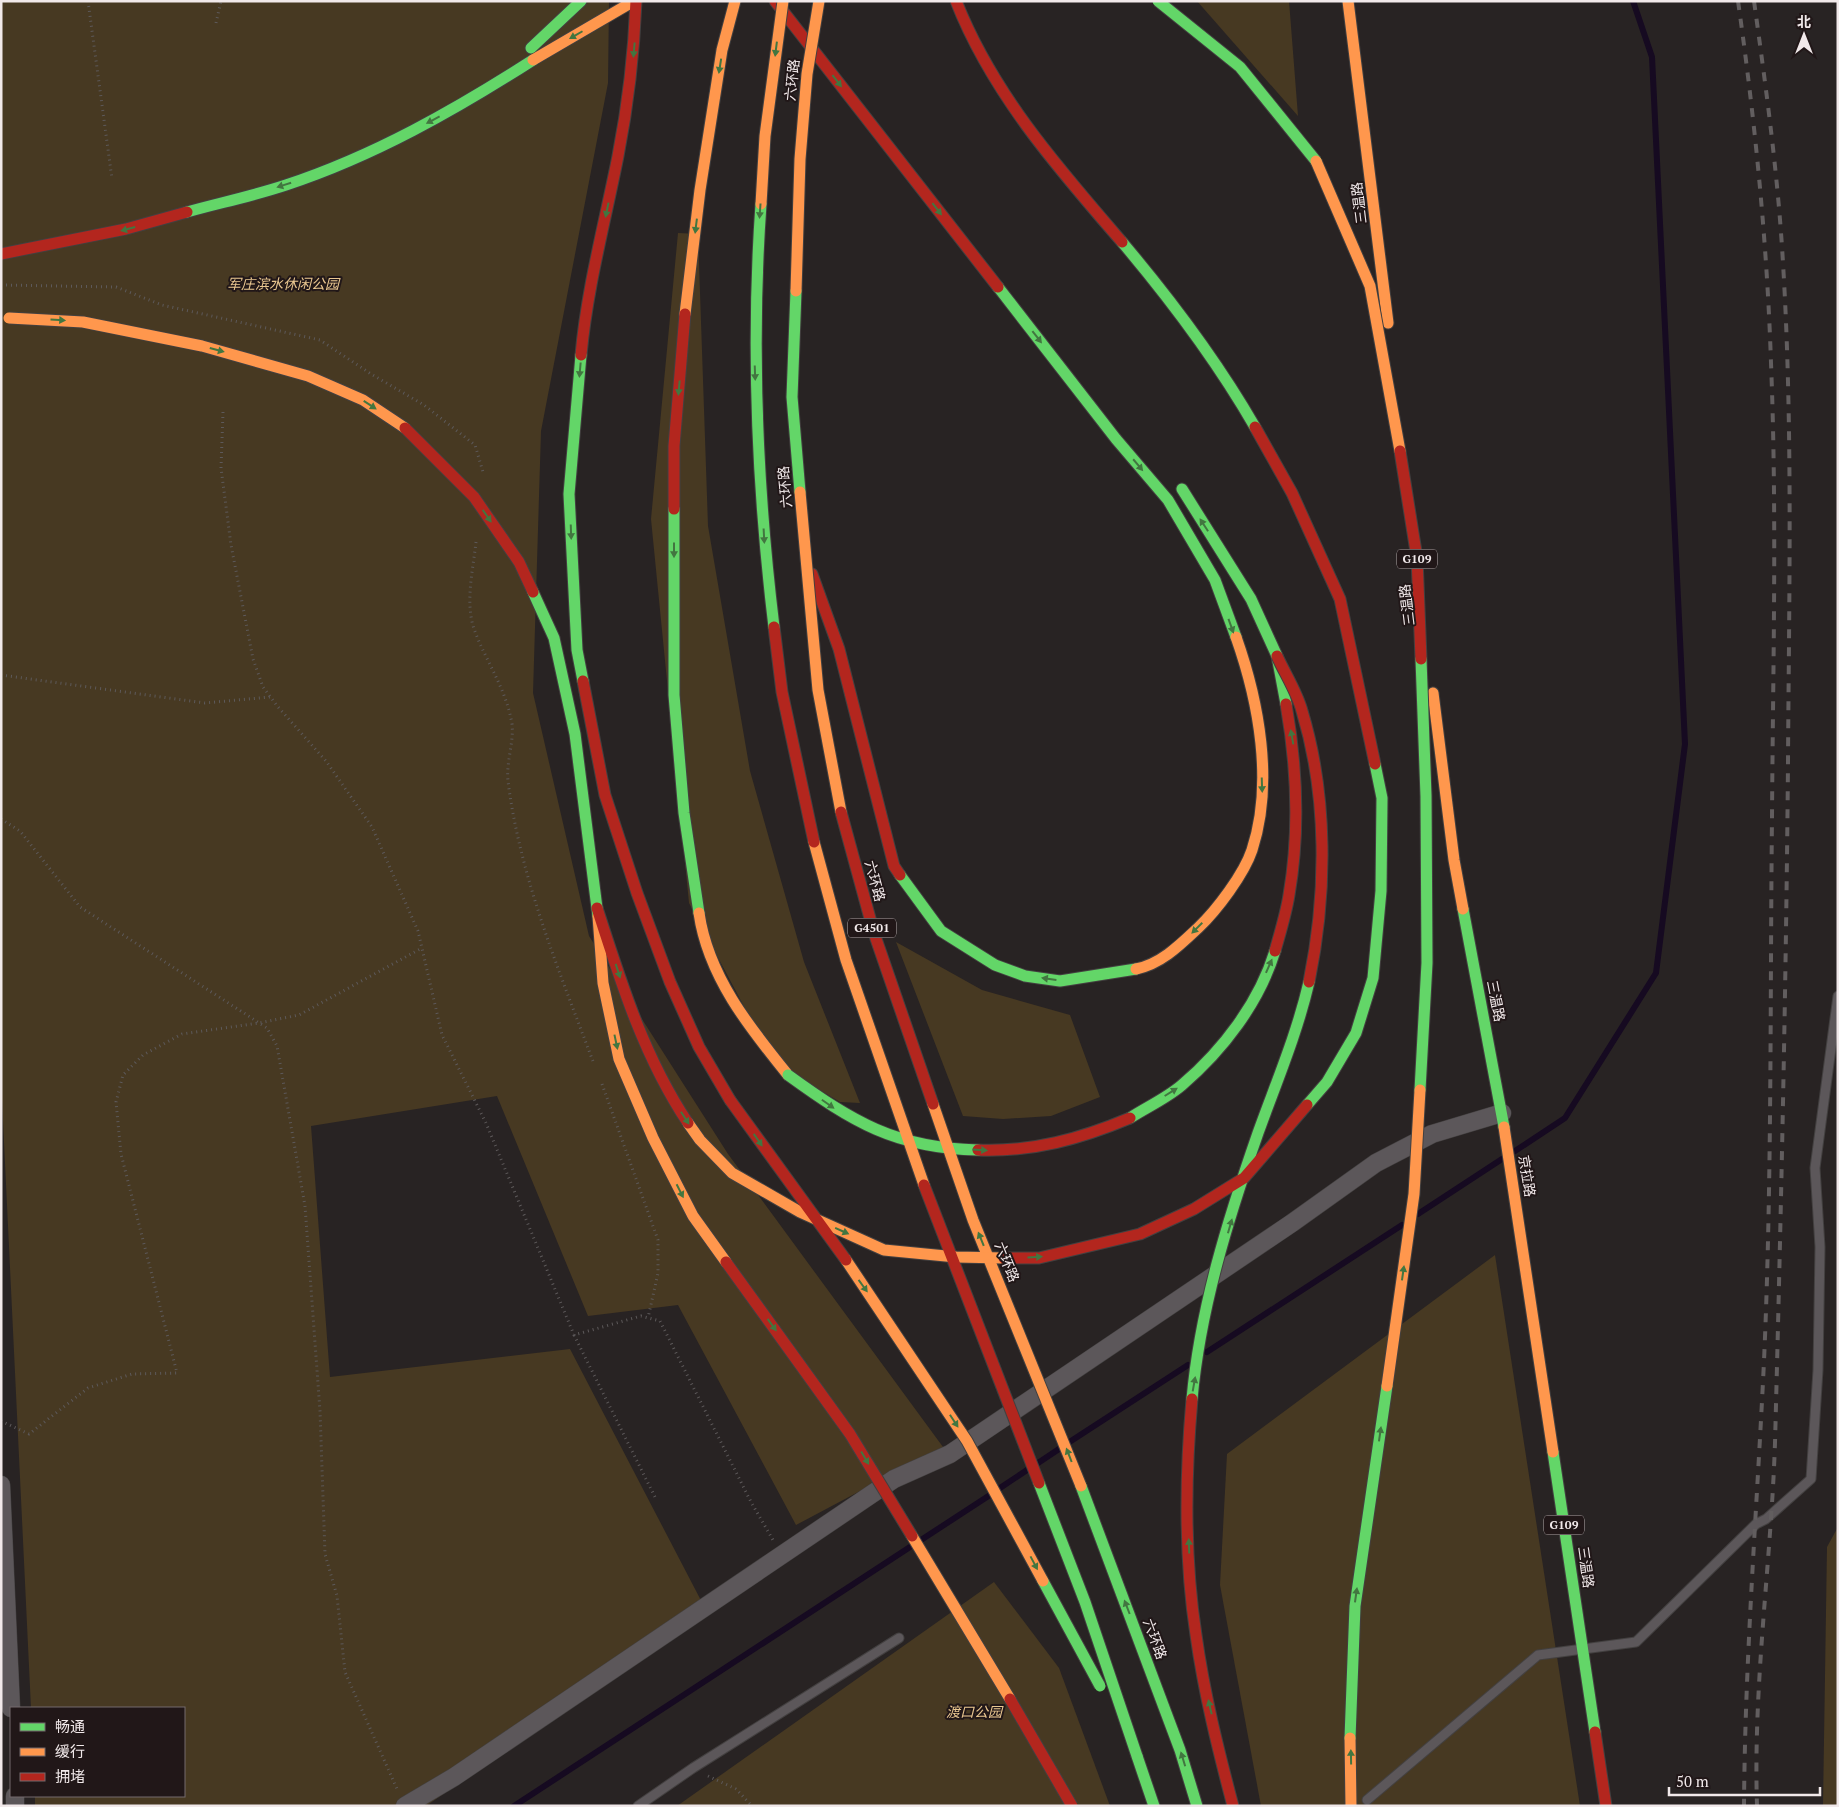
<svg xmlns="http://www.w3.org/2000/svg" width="1839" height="1807" font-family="'PT Serif','Noto Sans SC',serif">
<rect width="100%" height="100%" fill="#282323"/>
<g fill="#473922">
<path d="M1 1H609L608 83 541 431 533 693 589 936 728 1154 943 1447 796 1525 678 1305 588 1316 497 1096 311 1126 330 1377 570 1349 707 1612 426 1806H35V1796H184V1708H31L1 1079Z"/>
<path d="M1197 1H1289L1298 116Z"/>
<path d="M678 233 698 234 708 526 750 771 804 962 860 1103 840 1102 774 1063 689 903 651 519Z"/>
<path d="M896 942 982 990 1070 1015 1100 1097 1051 1116 1003 1119 963 1116Z"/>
<path d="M1495 1255 1580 1806H1261L1220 1585 1227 1454Z"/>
<path d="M1838 1527V1806H1823L1827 1547Z"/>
<path d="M994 1582 1059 1668 1110 1806H677Z"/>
</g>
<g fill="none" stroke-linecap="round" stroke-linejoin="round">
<g stroke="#160a21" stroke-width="6">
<path d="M1515 1151 1565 1118 1656 973 1685 744 1652 57 1633 1"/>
<path d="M1418 1214 1502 1159"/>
<path d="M1207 1352 1402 1225"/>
<path d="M1071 1441 1188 1365"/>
<path d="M1038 1463 1059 1449"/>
<path d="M1000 1488 1027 1470"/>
<path d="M921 1540 990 1495"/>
<path d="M514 1806 910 1547"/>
</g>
<g stroke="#434040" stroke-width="11">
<g id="lane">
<path d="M1367 1800 1538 1655 1636 1642 1756 1524 1766 1519 1811 1479 1818 1370 1820 1247 1815 1168 1838 996"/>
<path d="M638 1806 693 1768 899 1638"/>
</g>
</g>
<g stroke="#434040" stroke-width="19">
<g id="street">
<path d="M1 1485 11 1708"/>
<path d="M15 1796V1806"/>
<path d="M405 1806 454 1777 894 1479 950 1454 1292 1223 1376 1163 1432 1134 1502 1113"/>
</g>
</g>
<g stroke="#434040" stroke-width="13">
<g id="fast">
<path d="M531 48 581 1"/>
<path d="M187 212C219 203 253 196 286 185 374 156 455 110 533 60"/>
<path d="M998 287 1116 439 1168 500 1215 580 1236 637"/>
<path d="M581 355 569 494 577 650 583 681"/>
<path d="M1182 489 1251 599 1277 656 1286 704"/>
<path d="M674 509V695L684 813 699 913"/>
<path d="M900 875 941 931 995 965 1025 976 1060 981 1136 969"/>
<path d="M1463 909 1504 1127"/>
<path d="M1130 1118C1147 1107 1167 1098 1182 1085 1223 1050 1259 1003 1275 951"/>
<path d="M1553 1452 1595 1732"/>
<path d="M1137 1756 1154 1806"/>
</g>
</g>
<g stroke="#434040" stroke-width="13">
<g id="slow">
<path d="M1348 1 1388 323"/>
<path d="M533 60 634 1"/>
<path d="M685 314 700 190 722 50 735 1"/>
<path d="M1433 693 1454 860 1463 909"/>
<path d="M699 913C708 976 749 1027 788 1075"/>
<path d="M1136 969C1161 964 1180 945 1198 928 1217 910 1244 874 1252 850 1274 783 1259 702 1236 637"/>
<path d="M1504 1127 1553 1452"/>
</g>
</g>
<g stroke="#434040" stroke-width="13">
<g id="jam">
<path d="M775 1 998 287"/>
<path d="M1 254 126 229 187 212"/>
<path d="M581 355C587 288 605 222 618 156 628 105 634 53 636 1"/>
<path d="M674 509V446L685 314"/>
<path d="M812 574 839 649 894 866 900 875"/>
<path d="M583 681 605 795 637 893 670 982 699 1047 730 1100"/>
<path d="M1275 951C1280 933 1286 914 1289 895 1300 831 1297 767 1286 704"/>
<path d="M1595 1732 1606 1806"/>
</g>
</g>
<g stroke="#5d595a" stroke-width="3" stroke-dasharray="1 4" stroke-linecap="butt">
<path d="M88 1 112 179"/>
<path d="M216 23 221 1"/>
<path d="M1 285 116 287 162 305 320 340 371 374 424 405 475 445 483 472"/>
<path d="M223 412 221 468 231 545 253 659 263 687 278 707 326 761 372 827 418 931 442 1035 486 1123 574 1335 641 1316 660 1321 751 1502 773 1540"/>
<path d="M476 542C473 570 465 602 474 629 486 662 506 688 512 724 514 743 506 762 508 781 520 878 560 973 594 1064"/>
<path d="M1 675 205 703 270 697"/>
<path d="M1 819 20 831 80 907 267 1028 277 1046 305 1206 320 1411 325 1554 337 1596 345 1672 397 1789"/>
<path d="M602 1084 658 1240V1273L648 1318"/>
<path d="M574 1335 656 1499"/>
<path d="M1 1421 29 1434 88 1388 132 1374 177 1373 121 1154 116 1102 123 1075 143 1055 182 1034 259 1023 299 1015 422 948"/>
<path d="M708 1776 736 1789 752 1806"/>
</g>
<use href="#lane" stroke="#5c575a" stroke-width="9"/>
<use href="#street" stroke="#5c575a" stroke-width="18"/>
<use href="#fast" stroke="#63d668" stroke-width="11"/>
<use href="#slow" stroke="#ff974d" stroke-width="11"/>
<use href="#jam" stroke="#b3261e" stroke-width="11"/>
<g stroke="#625e5f" stroke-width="4" stroke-dasharray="9 9" stroke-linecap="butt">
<path d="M1738 1C1755 121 1767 241 1771 363 1777 514 1773 665 1772 817 1770 998 1772 1180 1764 1361 1757 1509 1745 1658 1744 1806"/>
<path d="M1754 1C1766 88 1778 175 1783 263 1793 429 1789 596 1788 762 1786 989 1781 1216 1775 1443 1771 1564 1753 1684 1757 1806"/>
</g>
<g stroke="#434040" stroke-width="13" stroke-linecap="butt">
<g id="fast-bridge">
<path d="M1158 1 1240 67 1316 161"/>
<path d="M761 204C751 345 757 487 774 627"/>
<path d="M1122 242C1171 300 1217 361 1255 427"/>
<path d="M796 291 792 397 800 492"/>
<path d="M533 592 554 638 575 734 598 916"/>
<path d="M788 1075C853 1122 895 1148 978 1150"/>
<path d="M1420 1090 1427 963 1426 796 1421 659"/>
<path d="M1307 1105 1327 1082 1356 1033 1373 978 1381 891 1382 798 1375 764"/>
<path d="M1192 1399C1200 1309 1228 1219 1258 1133 1276 1083 1297 1034 1309 982"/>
<path d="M1039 1483 1085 1602 1137 1756"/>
<path d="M1081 1486 1180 1750 1197 1806"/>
<path d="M1043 1581 1100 1686"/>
<path d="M1350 1738 1355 1606 1387 1386"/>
</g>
</g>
<g stroke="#434040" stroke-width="13" stroke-linecap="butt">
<g id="slow-bridge">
<path d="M1316 161 1370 286 1400 451"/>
<path d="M761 204 765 136 783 1"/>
<path d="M796 291 800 159 807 74 819 1"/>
<path d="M9 318 83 322 202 346 308 376 363 400 405 428"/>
<path d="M800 492 818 690 841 812"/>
<path d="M814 842 846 960 924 1185"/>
<path d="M598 916 603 983 619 1059 653 1138 693 1216 726 1262"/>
<path d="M933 1104 973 1220 1081 1486"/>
<path d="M688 1123 700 1140 732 1173 800 1212 884 1250 956 1257 1004 1258"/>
<path d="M846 1260 967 1441 1043 1581"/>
<path d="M1387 1386 1414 1194 1420 1090"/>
<path d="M912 1536 1010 1699"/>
<path d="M1350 1738 1351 1806"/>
</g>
</g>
<g stroke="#434040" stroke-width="13" stroke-linecap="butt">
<g id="jam-bridge">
<path d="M956 1C992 93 1058 168 1122 242"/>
<path d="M1255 427 1292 493 1340 599 1375 764"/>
<path d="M405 428 474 497 519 562 533 592"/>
<path d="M1400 451 1417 558 1421 659"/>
<path d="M774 627 782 692 814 842"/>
<path d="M1277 656C1285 674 1297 692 1302 711 1328 797 1327 894 1309 982"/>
<path d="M841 812 874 933 933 1104"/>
<path d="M597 908C621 983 644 1057 688 1123"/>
<path d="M730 1100 846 1260"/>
<path d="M978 1150C1033 1152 1080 1139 1130 1118"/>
<path d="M924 1185 1039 1483"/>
<path d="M1004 1258H1039L1140 1234 1194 1209 1244 1178 1307 1105"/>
<path d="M726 1262 850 1434 912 1536"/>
<path d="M1192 1399C1185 1478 1184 1557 1196 1635 1204 1693 1218 1749 1233 1806"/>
<path d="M1010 1699 1072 1806"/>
</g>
</g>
<use href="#fast-bridge" stroke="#63d668" stroke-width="11"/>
<use href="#slow-bridge" stroke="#ff974d" stroke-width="11"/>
<use href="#jam-bridge" stroke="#b3261e" stroke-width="11"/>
</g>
<defs><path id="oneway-solid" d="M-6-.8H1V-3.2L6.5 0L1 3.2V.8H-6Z" transform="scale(1.25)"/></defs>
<g fill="#427640">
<use href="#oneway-solid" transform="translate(576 35) rotate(150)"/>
<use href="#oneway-solid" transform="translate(776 49) rotate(97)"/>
<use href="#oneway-solid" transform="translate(634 50) rotate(95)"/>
<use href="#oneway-solid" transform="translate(720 66) rotate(99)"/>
<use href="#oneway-solid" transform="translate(837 81) rotate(52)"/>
<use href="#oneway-solid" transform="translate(433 120) rotate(152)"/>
<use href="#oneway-solid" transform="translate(284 185) rotate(162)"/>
<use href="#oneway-solid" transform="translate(937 209) rotate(52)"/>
<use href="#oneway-solid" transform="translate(607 210) rotate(102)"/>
<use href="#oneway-solid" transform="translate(760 211) rotate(94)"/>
<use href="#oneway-solid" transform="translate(696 226) rotate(97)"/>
<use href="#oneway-solid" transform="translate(128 229) rotate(165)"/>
<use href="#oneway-solid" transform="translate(58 320) rotate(3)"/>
<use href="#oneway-solid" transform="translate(1037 337) rotate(52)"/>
<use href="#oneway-solid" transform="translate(217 350) rotate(15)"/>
<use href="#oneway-solid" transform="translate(580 370) rotate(95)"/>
<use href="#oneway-solid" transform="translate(755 373) rotate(88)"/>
<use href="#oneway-solid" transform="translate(679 388) rotate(95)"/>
<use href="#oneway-solid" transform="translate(370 405) rotate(33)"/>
<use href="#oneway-solid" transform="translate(1138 465) rotate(50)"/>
<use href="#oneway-solid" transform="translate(487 516) rotate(55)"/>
<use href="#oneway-solid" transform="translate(1204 525) rotate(-123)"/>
<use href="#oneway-solid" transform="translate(571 532) rotate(88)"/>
<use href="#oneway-solid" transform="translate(764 536) rotate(87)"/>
<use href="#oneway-solid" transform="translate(674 550) rotate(90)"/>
<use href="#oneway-solid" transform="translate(1231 626) rotate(70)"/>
<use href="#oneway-solid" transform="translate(1292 737) rotate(-100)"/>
<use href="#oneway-solid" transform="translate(1262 785) rotate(88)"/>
<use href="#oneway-solid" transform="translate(1197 928) rotate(135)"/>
<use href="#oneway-solid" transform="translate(1269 966) rotate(-66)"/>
<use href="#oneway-solid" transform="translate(618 971) rotate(72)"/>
<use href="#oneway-solid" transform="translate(1049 979) rotate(-172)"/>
<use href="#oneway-solid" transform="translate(616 1042) rotate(78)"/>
<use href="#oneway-solid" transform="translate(1171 1092) rotate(-32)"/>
<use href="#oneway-solid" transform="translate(828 1104) rotate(35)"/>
<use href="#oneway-solid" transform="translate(685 1118) rotate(57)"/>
<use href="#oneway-solid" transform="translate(758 1140) rotate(55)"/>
<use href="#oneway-solid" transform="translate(980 1150) rotate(3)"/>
<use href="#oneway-solid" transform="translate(680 1191) rotate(63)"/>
<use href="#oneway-solid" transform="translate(1230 1226) rotate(-74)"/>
<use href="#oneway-solid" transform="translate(842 1231) rotate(24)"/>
<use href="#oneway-solid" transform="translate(981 1239) rotate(-112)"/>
<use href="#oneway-solid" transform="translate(1035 1257) rotate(-4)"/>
<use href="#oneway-solid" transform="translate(1403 1273) rotate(-82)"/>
<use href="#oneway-solid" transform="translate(863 1286) rotate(54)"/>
<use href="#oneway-solid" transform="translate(772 1325) rotate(54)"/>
<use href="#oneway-solid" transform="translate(1194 1384) rotate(-80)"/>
<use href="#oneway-solid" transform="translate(954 1421) rotate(57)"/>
<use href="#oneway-solid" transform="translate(1380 1434) rotate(-82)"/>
<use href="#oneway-solid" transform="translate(1069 1455) rotate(-111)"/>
<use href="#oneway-solid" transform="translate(865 1458) rotate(59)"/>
<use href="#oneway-solid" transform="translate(1189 1546) rotate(-92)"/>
<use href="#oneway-solid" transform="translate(1034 1563) rotate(62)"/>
<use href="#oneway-solid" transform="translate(1356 1595) rotate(-82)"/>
<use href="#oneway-solid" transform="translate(1127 1607) rotate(-111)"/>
<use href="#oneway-solid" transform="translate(1210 1707) rotate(-103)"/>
<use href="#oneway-solid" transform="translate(1351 1757) rotate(-91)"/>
<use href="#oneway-solid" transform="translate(1183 1759) rotate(-107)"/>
</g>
<g text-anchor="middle" stroke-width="4" stroke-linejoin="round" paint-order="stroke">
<g fill="#211718" stroke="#b3aaab" stroke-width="1">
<rect x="1397" y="549.5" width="40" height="19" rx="4"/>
<rect x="848" y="918.5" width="48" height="19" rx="4"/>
<rect x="1544" y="1515.5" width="40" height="19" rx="4"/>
</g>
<g font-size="12" font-weight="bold" fill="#f1e9ea">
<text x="1417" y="563">G109</text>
<text x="872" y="932">G4501</text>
<text x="1564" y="1529">G109</text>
</g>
<g font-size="14" fill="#f1e9ea" stroke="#211718">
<text transform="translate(792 80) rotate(-84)" y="5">六环路</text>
<text transform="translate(1359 203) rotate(-97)" y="5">三温路</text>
<text transform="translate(785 487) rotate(-95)" y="5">六环路</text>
<text transform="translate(1407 605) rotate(-97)" y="5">三温路</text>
<text transform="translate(875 881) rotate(75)" y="5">六环路</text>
<text transform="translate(1496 1001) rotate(79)" y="5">三温路</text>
<text transform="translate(1527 1176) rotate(81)" y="5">京拉路</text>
<text transform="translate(1007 1262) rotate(68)" y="5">六环路</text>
<text transform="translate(1586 1567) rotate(82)" y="5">三温路</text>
<text transform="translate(1155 1639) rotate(70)" y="5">六环路</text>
</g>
<g font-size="14" font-style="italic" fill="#eac790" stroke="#211718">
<text x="283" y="289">军庄滨水休闲公园</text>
<text x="974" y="1717">渡口公园</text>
</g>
</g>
<rect width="1839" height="1807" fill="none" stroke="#f1e9ea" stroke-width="5"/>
<rect x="10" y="1707" width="175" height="90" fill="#211718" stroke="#746b6c"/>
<rect x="20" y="1723" width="25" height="8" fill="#63d668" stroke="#746b6c"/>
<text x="55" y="1732" font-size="15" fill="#f1e9ea">畅通</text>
<rect x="20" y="1748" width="25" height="8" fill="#ff974d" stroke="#746b6c"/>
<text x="55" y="1757" font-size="15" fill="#f1e9ea">缓行</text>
<rect x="20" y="1773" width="25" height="8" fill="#b3261e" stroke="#746b6c"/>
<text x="55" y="1782" font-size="15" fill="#f1e9ea">拥堵</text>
<g transform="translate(1804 35)" stroke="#211718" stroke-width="4" paint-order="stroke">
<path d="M0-4L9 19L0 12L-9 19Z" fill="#f1e9ea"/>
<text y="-8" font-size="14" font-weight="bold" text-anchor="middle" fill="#f1e9ea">北</text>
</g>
<path d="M1669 1787v8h151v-8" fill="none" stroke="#f1e9ea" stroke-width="2.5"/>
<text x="1676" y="1787" font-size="15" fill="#f1e9ea" stroke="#211718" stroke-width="4" paint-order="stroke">50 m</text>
</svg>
